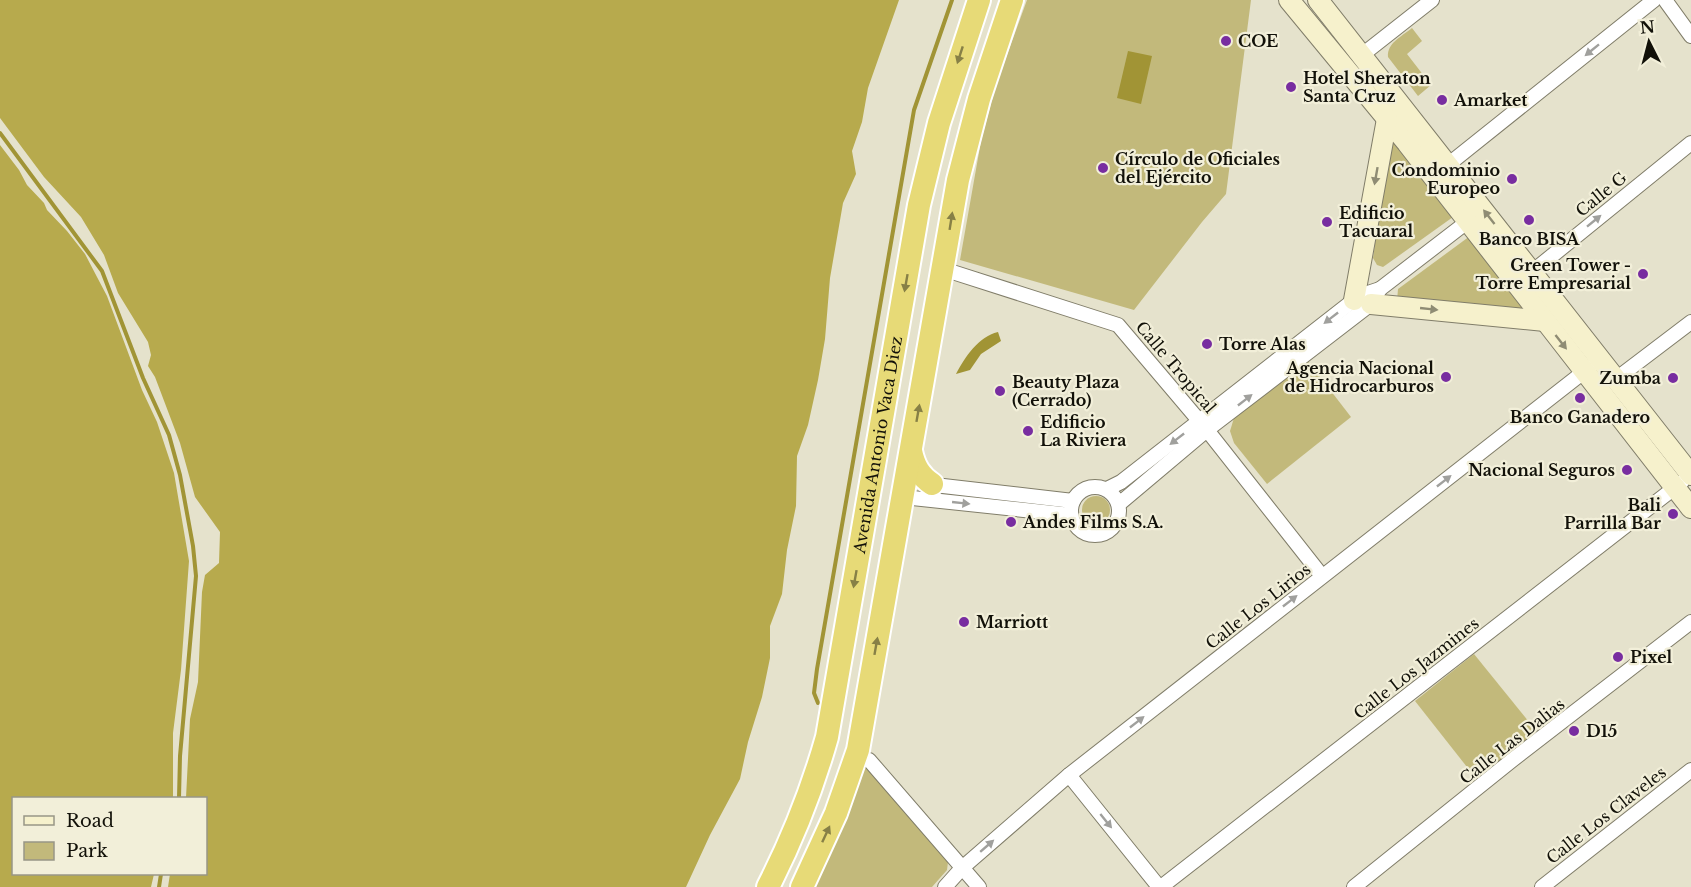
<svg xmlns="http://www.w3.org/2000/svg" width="1691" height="887" font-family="'Libre Baskerville',serif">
<rect width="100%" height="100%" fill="#e5e2cc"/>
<g fill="#c2b97b">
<path d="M1027 0H1251L1226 194 1202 222 1134 310 960 260 981 141 996 85Z"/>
<path d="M1412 28 1422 41 1407 54 1431 85 1418 96 1388 57C1387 43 1401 37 1412 28Z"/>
<path d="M1390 135 1453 217 1383 267 1377 265 1373 258Z"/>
<path d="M1470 236 1530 312 1397 301 1398 289Z"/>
<path d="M1307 360 1351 417 1267 484 1234 443 1230 431 1234 418Z"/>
<circle cx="1096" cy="510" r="14"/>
<path d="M1474 654 1538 733 1478 781 1415 701Z"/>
<path d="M863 762 948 862 947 870 932 887H810Z"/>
</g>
<g fill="#b7aa4d">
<path d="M0 0H899L868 88 862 122 852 151 856 174 843 203 830 278 825 339 818 380 808 425 797 456 796 506 787 550 782 594 770 626V658L762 697 748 742 740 779 710 835 686 887H168L170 874H206V798H186L190 719 198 682 202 592 205 575 219 563 220 532 195 497 180 443 155 377 148 366 151 355 148 342 118 293 104 255 81 217 44 177 0 118Z"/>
<path d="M0 145 19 170 27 185 44 203 47 210 67 231 85 254 97 277 107 296 142 390 157 422 174 473 189 561 181 670 173 733V798H14V874H154L151 887H0Z"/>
</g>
<g fill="#a19435">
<path d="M1128 51 1152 56 1141 104 1117 98Z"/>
<path d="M998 332 1001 341 981 354 970 370 956 374C965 357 978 337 998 332Z"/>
</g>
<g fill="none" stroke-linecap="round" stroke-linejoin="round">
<g stroke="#a19435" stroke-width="4">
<path d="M0 133 102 271 143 378 169 435 180 475 193 546 196 576 180 756 179 798"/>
<path d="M818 703 814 693 817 669 914 110 952 0"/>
<path d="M159 887 161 874"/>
</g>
<g stroke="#807d69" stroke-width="16">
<g id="minor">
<path d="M1665 0 1691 36"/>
<path d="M1362 55 1432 0"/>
<path d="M1449 164 1654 0"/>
<path d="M943 269 1118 325 1207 430 1322 576"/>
<path d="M1532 272 1691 143"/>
<path d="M1616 379 1691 322"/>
<path d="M926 484 1073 501"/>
<circle cx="1095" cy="511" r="24"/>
<path d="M1107 489 1121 482 1354 300 1365 294 1380 289"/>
<path d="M903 497 1071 515"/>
<path d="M1119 504 1207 430 1371 304 1380 289 1467 222"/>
<path d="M869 760 979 887"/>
<path d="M1069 775 1159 887"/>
<path d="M945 887 962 868 1069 775 1590 367"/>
<path d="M1161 887 1682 482"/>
<path d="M1354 887 1511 761 1691 622"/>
<path d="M1542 887 1691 770"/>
</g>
</g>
<g stroke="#807d69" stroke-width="22">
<g id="secondary">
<path d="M1289 0 1407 143 1691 508"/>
<path d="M1318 0 1691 475"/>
<path d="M1354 300 1387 119"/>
<path d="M1371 304 1545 321"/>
</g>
</g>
<g stroke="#fff" stroke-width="26">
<g id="trunk">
<path d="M911 451C914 466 920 476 932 484"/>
<path id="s1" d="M768 887C793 838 812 790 827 737L919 205 939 123 979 0"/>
<path d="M802 887 836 813 858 750 958 180 979 99 1012 0"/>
</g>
</g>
<use href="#minor" stroke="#fff" stroke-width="14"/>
<use href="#secondary" stroke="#f6f1cc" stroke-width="20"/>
<use href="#trunk" stroke="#e7da77" stroke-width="22"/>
</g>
<defs><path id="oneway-solid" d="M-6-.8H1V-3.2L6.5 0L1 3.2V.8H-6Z" transform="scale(1.5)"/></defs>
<g fill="#a0a09d">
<use href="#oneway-solid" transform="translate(1592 50) rotate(141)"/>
<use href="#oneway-solid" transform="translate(1594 221) rotate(-39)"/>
<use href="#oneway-solid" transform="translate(1331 318) rotate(142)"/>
<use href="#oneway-solid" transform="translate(1245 400) rotate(-38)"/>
<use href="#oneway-solid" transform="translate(1177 439) rotate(142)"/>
<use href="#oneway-solid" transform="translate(1444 481) rotate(-38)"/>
<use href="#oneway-solid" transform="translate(961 503) rotate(6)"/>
<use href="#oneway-solid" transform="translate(1290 601) rotate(-38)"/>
<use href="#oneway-solid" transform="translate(1137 722) rotate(-38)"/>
<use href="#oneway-solid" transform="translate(1106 821) rotate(51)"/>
<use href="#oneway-solid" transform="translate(987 846) rotate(-41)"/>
</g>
<g fill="#878046">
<use href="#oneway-solid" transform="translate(960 55) rotate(108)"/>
<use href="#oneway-solid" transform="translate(951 221) rotate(-81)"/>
<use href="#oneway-solid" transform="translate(906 283) rotate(100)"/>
<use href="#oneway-solid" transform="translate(918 413) rotate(-80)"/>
<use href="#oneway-solid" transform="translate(855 579) rotate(100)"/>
<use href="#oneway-solid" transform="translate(876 646) rotate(-80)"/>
<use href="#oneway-solid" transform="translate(826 834) rotate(-65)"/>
</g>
<g fill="#8f8c74">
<use href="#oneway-solid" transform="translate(1376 176) rotate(100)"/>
<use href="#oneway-solid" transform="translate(1489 217) rotate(-128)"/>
<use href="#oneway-solid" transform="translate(1429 309) rotate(6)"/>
<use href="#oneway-solid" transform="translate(1561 342) rotate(52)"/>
</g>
<g fill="#782da0" stroke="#f2efd9" stroke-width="2">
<circle cx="1226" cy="41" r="6"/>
<circle cx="1291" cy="87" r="6"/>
<circle cx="1442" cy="100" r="6"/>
<circle cx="1103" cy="168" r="6"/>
<circle cx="1512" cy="179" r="6"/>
<circle cx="1529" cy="220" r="6"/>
<circle cx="1327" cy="222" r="6"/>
<circle cx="1643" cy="274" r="6"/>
<circle cx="1207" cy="344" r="6"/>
<circle cx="1446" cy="377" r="6"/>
<circle cx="1673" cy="378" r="6"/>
<circle cx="1000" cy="391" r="6"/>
<circle cx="1580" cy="398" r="6"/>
<circle cx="1028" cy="431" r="6"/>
<circle cx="1627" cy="470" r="6"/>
<circle cx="1673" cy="514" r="6"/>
<circle cx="1011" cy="522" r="6"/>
<circle cx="964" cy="622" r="6"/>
<circle cx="1618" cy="657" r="6"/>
<circle cx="1574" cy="731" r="6"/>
</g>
<g text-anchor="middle" stroke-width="4.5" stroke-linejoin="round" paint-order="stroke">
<g font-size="16" font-weight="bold" fill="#121109" stroke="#f2efd9" text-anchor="start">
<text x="1238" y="47">COE</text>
<text x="1303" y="84">Hotel Sheraton<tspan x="1303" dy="18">Santa Cruz</tspan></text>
<text x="1454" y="106">Amarket</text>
<text x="1115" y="165">Círculo de Oficiales<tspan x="1115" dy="18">del Ejército</tspan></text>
<text x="1500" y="176" text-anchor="end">Condominio<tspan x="1500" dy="18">Europeo</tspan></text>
<text x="1339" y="219">Edificio<tspan x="1339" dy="18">Tacuaral</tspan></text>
<text x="1529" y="245" text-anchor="middle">Banco BISA</text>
<text x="1631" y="271" text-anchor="end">Green Tower -<tspan x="1631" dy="18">Torre Empresarial</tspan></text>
<text x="1219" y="350">Torre Alas</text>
<text x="1434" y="374" text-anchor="end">Agencia Nacional<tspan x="1434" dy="18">de Hidrocarburos</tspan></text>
<text x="1661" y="384" text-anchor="end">Zumba</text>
<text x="1012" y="388">Beauty Plaza<tspan x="1012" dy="18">(Cerrado)</tspan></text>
<text x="1580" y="423" text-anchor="middle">Banco Ganadero</text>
<text x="1040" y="428">Edificio<tspan x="1040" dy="18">La Riviera</tspan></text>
<text x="1615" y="476" text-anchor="end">Nacional Seguros</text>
<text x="1661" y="511" text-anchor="end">Bali<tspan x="1661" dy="18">Parrilla Bar</tspan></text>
<text x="1023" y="528">Andes Films S.A.</text>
<text x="976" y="628">Marriott</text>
<text x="1630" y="663">Pixel</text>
<text x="1586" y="737">D15</text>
</g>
<g font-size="16" fill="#121109" stroke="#f2efd9">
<text transform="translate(1601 194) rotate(-39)" y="6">Calle G</text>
<text transform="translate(1176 367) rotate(50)" y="6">Calle Tropical</text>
<text dy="6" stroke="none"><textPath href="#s1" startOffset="458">Avenida Antonio Vaca Diez</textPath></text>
<text transform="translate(1258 606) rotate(-38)" y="6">Calle Los Lirios</text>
<text transform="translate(1416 668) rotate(-38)" y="6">Calle Los Jazmines</text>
<text transform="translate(1512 741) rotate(-38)" y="6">Calle Las Dalias</text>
<text transform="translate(1606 815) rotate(-38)" y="6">Calle Los Claveles</text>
</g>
</g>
<rect x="12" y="797" width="195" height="78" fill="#f2efd9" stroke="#989686" stroke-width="1.5"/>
<rect x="24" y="816" width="30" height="9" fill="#f6f1cc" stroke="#989686" stroke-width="1.5"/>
<text x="66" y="827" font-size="18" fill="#121109">Road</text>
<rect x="24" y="842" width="30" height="18" fill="#c2b97b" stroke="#989686" stroke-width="1.5"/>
<text x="66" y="857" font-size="18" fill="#121109">Park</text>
<g transform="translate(1649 42) rotate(354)" stroke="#f2efd9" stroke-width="4.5" paint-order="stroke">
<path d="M0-4.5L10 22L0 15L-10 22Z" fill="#121109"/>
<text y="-9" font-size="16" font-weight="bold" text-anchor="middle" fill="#121109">N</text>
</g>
</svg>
